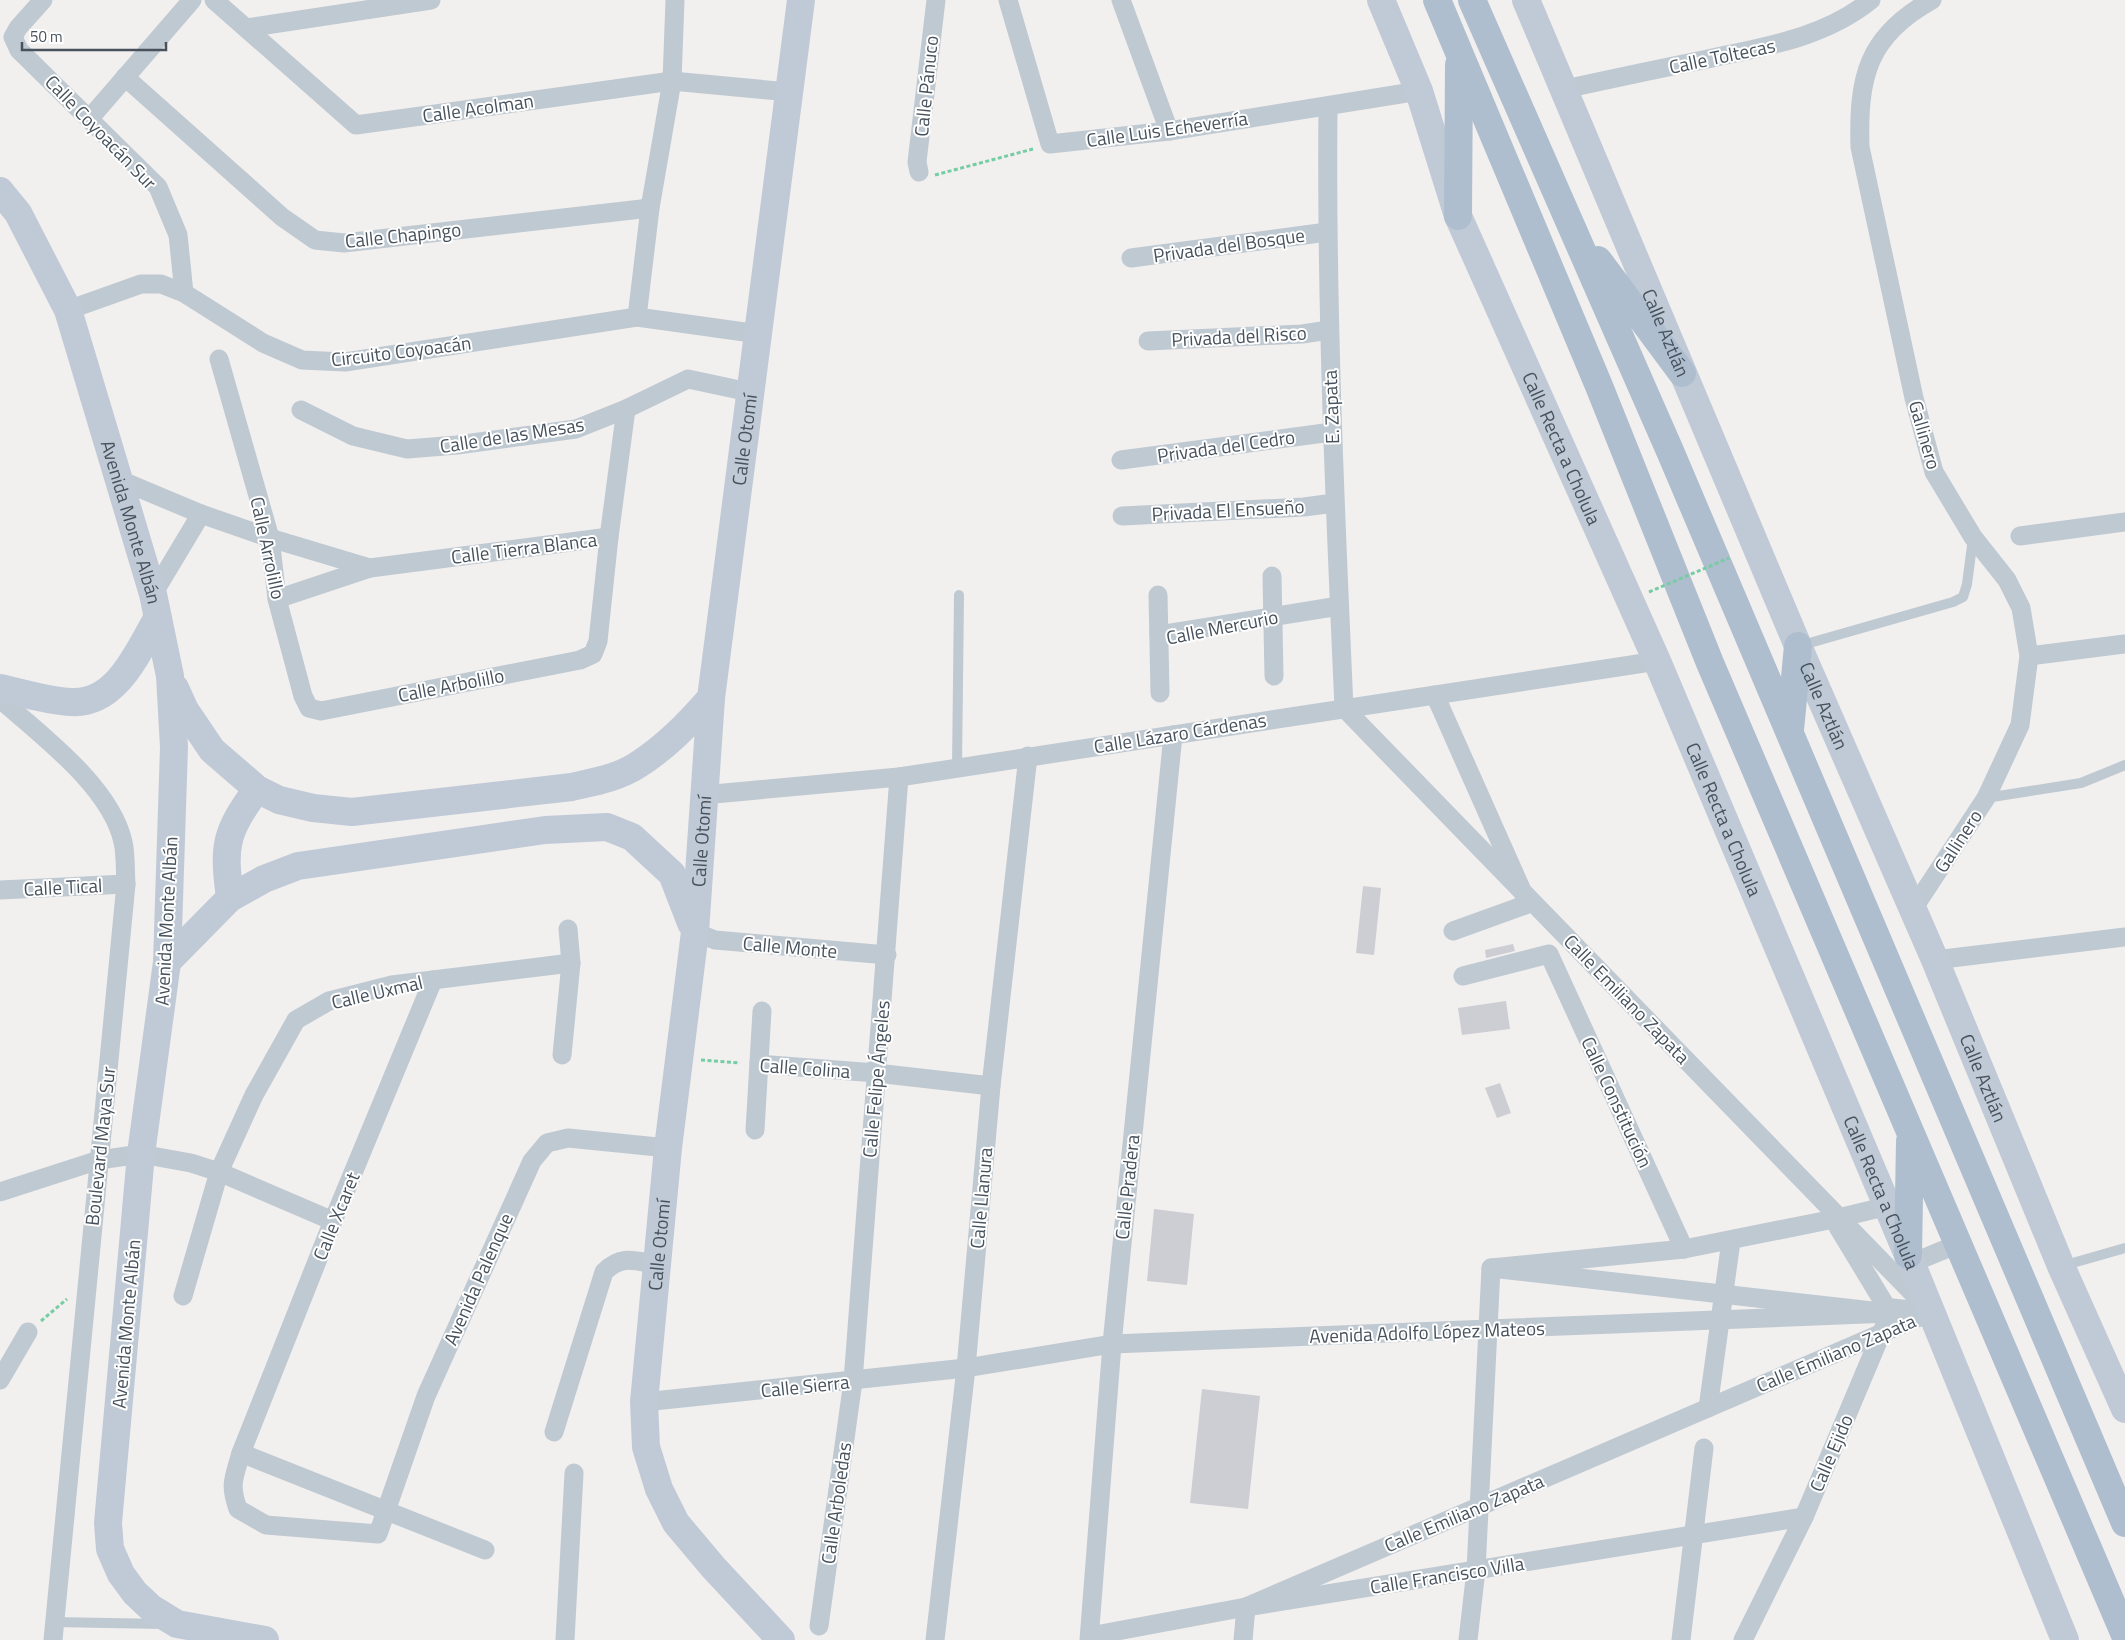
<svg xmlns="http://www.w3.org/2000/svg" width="2125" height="1640" font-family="'Titillium Web',sans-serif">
<rect width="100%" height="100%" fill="#f2efef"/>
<g fill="#ccced4">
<path d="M1363 886 1381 888 1374 955 1356 953Z"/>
<path d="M1513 944 1515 951 1486 958 1485 950Z"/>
<path d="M1506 1001 1510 1029 1462 1035 1458 1008Z"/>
<path d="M1500 1083 1511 1113 1497 1118 1485 1088Z"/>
<path d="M1154 1209 1194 1214 1187 1285 1147 1281Z"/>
<path d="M1202 1389 1260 1396 1248 1509 1190 1503Z"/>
</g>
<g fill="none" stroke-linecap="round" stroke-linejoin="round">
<g stroke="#75cda3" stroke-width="3" stroke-dasharray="4 2.5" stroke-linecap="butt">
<path d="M935 175 1033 149"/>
<path d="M701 1060 740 1063"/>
<path d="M41 1321 67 1299"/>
</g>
<g stroke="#bfc9d1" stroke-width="10">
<path d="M1799 646 1953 602 1963 597 1967 584 1973 538"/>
<path d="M957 768 959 595"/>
<path d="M1986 798 2081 783 2125 765"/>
<path d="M2062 1266 2125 1248"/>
<path d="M54 1622 163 1624"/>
</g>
<g stroke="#bfc9d1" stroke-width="19">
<path d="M43 0 18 28 13 37 19 50 158 187 178 235 184 293"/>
<path d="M214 0 356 125 672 81 789 92"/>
<path d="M1008 0 1050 144 1169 131 1419 91"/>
<path d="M1121 0 1169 131"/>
<path d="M247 28 431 0"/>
<path d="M125 77 282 217 315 240 344 243 650 208"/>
<path d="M1565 89C1611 79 1657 69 1703 60 1762 47 1823 39 1871 0"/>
<path d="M90 118 192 0"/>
<path d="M919 172 917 162 936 0"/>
<path d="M1131 258 1327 232"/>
<path d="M68 310 141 284H161L184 293 263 343 302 360 345 362 637 317 759 334"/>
<path d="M637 317 650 208 672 81 675 0"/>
<path d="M1148 341 1302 334 1329 330"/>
<path d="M219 359 270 538 277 599 303 696 309 708 321 711 580 660 593 654 598 641 609 537 626 409"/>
<path d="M301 410 353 436 407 449 457 445 576 429 626 409 688 379 749 392"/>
<path d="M1121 460 1332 432"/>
<path d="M120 480 201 514 270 538 370 568 609 537"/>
<path d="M1122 516 1304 507 1334 503"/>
<path d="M2020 536 2125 522"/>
<path d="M1272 576 1274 676"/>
<path d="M153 594 201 514"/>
<path d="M1158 595 1160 693"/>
<path d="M277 599 370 568"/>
<path d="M1159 635 1339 606"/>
<path d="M2029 656 2125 644"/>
<path d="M1435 695 1528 904 1453 931"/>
<path d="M0 699C41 735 111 787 123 842 126 855 125 871 126 884L53 1640"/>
<path d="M703 795 899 777 1657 661"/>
<path d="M0 890 126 884"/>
<path d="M1913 909 1986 798 2020 725 2029 656 2021 608 2007 580 1973 537 1934 472 1914 398 1860 147C1858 77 1867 36 1932 0"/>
<path d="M695 932 715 940 887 955"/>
<path d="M1935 960 2125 937"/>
<path d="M1463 976 1549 954 1684 1249"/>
<path d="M433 980 333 1221 241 1453C234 1478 229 1484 238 1509L266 1525 378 1534 426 1396 532 1161 547 1143 568 1138 668 1148"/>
<path d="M562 1055 571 963 568 929"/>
<path d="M759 1064 876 1073 991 1086"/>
<path d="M755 1130 762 1011"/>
<path d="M0 1192 99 1160 141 1154 191 1163 219 1172 333 1221"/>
<path d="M1838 1227 1890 1313"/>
<path d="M1907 1274 1912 1263 1958 1244"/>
<path d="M183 1296 219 1172 254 1095 296 1020 329 1001 392 985 571 963"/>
<path d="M0 1380 28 1332"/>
<path d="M644 1402 966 1368 1112 1344 1890 1313 1931 1312 1892 1308 1890 1313 1491 1268 1684 1249 1834 1219 1888 1206"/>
<path d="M1708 1408 1731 1241"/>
<path d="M554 1432 604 1272C622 1254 635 1261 658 1265"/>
<path d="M241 1453 485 1550"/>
<path d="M819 1626 853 1381 899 777"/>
<path d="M1090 1636 1246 1607 1804 1517"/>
<path d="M565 1640 574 1473"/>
<path d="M935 1640 966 1368 991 1086 1028 756"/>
<path d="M1089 1640 1112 1344 1173 735"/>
<path d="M1243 1640 1246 1607 1931 1312 1344 708C1335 507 1326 307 1328 106"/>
<path d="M1468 1640 1476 1570 1491 1268"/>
<path d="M1681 1640 1704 1448"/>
<path d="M1743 1640 1804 1517 1884 1327"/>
</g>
<g stroke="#c0cad6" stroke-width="28">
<path id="s1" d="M1381 0 1419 91 1458 216 1657 661 1908 1255 2065 1640"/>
<path id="s2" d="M1526 0 1798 646 1935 960 2061 1266 2125 1409"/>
<path id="s3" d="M0 191 18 213 68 310 153 594 170 676 174 747 167 962 141 1154 108 1523 110 1549 121 1574 135 1593 151 1608 177 1624 265 1640"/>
<path d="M0 688C23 693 48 701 71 702 117 705 138 651 157 619"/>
<path d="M175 688 185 710 212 750 257 789 279 800 313 808 352 812 572 787C593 782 617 778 636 766 665 748 688 724 711 698"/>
<path d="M230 898C223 845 225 833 257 789"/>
<path d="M167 962 230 898 264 879 298 866 545 830 607 827 632 837 672 874 691 923"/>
<path id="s4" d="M781 1640 713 1567 676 1523 659 1489 646 1447 644 1402 668 1148 695 932 711 698 801 0"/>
</g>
<g stroke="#afbece" stroke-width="28">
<path d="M1437 0 1599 386 1710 663 2125 1635"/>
<path d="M1472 0 1670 451 2125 1523"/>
<path d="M1458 216 1459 65"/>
<path d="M1598 260 1682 373"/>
<path d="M1790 730 1798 646"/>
<path d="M1908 1255 1910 1141"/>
</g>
<path stroke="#75cda3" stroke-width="3" stroke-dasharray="4 2.5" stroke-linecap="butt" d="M1649 592 1729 558"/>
</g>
<g text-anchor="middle" stroke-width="4" stroke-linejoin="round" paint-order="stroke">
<g font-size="19" fill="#47525d" stroke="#fff">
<text transform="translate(1722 56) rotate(-12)" y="7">Calle Toltecas</text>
<text transform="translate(926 86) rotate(-84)" y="7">Calle Pánuco</text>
<text transform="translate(478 108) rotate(-8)" y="7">Calle Acolman</text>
<text transform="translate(1167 129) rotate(-8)" y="7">Calle Luis Echeverría</text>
<text transform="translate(101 132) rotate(46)" y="7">Calle Coyoacán Sur</text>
<text transform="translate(403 235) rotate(-6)" y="7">Calle Chapingo</text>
<text transform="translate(1229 245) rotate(-8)" y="7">Privada del Bosque</text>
<text dy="7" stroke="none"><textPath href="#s2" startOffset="361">Calle Aztlán</textPath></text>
<text transform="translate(1239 336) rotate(-3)" y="7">Privada del Risco</text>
<text transform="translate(401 351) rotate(-7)" y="7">Circuito Coyoacán</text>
<text transform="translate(1331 407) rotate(-92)" y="7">E. Zapata</text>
<text transform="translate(512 435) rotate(-9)" y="7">Calle de las Mesas</text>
<text transform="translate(1925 435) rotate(74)" y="7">Gallinero</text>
<text dy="7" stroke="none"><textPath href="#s4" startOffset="1252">Calle Otomí</textPath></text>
<text transform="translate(1226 446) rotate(-8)" y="7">Privada del Cedro</text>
<text dy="7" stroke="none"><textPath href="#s1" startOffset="484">Calle Recta a Cholula</textPath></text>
<text transform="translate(1228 510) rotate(-3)" y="7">Privada El Ensueño</text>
<text dy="7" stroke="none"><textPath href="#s3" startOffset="359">Avenida Monte Albán</textPath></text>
<text transform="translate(268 548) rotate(78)" y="7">Calle Arrolillo</text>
<text transform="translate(524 548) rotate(-7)" y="7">Calle Tierra Blanca</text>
<text transform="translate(1222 627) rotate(-11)" y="7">Calle Mercurio</text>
<text transform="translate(451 685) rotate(-11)" y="7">Calle Arbolillo</text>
<text dy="7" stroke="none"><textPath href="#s2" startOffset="766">Calle Aztlán</textPath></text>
<text transform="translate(1180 733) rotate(-9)" y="7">Calle Lázaro Cárdenas</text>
<text dy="7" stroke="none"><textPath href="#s1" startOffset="889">Calle Recta a Cholula</textPath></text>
<text transform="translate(1958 841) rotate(-57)" y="7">Gallinero</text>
<text dy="7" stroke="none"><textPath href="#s4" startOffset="848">Calle Otomí</textPath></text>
<text transform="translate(63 887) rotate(-3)" y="7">Calle Tical</text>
<text transform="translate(166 921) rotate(-87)" y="7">Avenida Monte Albán</text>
<text transform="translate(790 947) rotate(5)" y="7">Calle Monte</text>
<text transform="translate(377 992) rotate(-13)" y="7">Calle Uxmal</text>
<text transform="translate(1627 999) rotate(46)" y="7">Calle Emiliano Zapata</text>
<text transform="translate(805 1068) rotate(4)" y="7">Calle Colina</text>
<text dy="7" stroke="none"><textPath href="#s2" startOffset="1171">Calle Aztlán</textPath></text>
<text transform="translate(876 1079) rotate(-85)" y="7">Calle Felipe Ángeles</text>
<text transform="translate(1617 1102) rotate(65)" y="7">Calle Constitución</text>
<text transform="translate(100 1146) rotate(-84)" y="7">Boulevard Maya Sur</text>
<text transform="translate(1127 1187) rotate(-84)" y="7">Calle Pradera</text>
<text dy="7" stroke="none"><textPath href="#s1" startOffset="1294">Calle Recta a Cholula</textPath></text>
<text transform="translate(981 1198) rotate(-85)" y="7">Calle Llanura</text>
<text transform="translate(336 1216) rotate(-68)" y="7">Calle Xcaret</text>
<text dy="7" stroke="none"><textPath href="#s4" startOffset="442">Calle Otomí</textPath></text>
<text transform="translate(478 1279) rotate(-66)" y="7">Avenida Palenque</text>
<text transform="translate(126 1324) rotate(-85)" y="7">Avenida Monte Albán</text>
<text transform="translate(1427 1332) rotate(-2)" y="7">Avenida Adolfo López Mateos</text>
<text transform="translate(1836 1353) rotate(-23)" y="7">Calle Emiliano Zapata</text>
<text transform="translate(805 1386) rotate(-6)" y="7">Calle Sierra</text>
<text transform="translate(1831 1453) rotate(-67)" y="7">Calle Ejido</text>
<text transform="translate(836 1503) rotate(-82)" y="7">Calle Arboledas</text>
<text transform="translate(1464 1513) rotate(-23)" y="7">Calle Emiliano Zapata</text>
<text transform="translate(1447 1575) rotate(-9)" y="7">Calle Francisco Villa</text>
</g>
</g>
<path d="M22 42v8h144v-8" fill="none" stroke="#47525d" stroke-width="2.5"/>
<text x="30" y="42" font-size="15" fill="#47525d" stroke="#ffffff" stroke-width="4" paint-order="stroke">50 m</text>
</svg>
